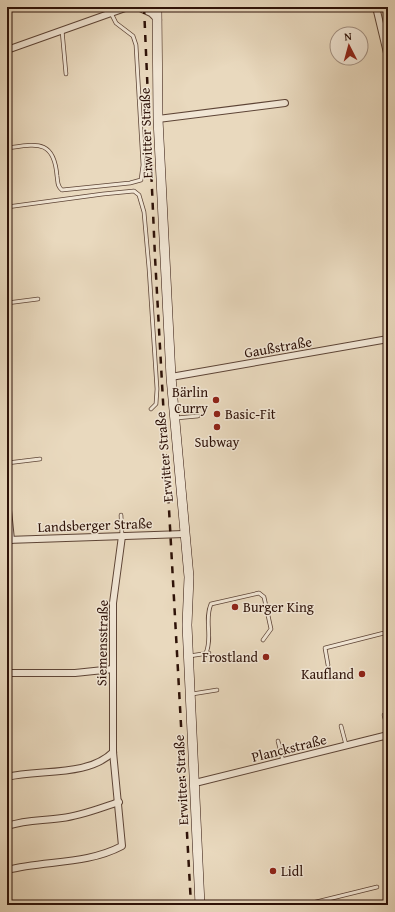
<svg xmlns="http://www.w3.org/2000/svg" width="395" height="912" font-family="'Gentium Book Plus',serif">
<rect width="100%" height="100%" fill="#e9d9be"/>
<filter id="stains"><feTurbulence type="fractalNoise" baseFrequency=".005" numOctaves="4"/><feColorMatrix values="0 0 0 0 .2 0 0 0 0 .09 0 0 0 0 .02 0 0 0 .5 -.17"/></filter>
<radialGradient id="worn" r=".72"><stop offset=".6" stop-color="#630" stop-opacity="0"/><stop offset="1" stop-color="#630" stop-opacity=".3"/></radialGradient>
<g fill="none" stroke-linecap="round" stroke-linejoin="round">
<g stroke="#5d4436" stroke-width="4.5">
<g id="lane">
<path d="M62 30 66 74"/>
<path d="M7 148C37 144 54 139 57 176 58 182 57 186 62 190L130 183 141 180 143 165 136 45 133 36 116 23 111 13"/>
<path d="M7 207 103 194 134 191 139 195 144 212 149 268 157 389 156 404 151 409"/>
<path d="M7 303 38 299"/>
<path d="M176 418 198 416"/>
<path d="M7 463 40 459"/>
<path d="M121 515 122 536"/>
<path d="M206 653C213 637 204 620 211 604L259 593 264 597 271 629 263 640"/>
<path d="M189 656 209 653"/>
<path d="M328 665 325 648 388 632"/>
<path d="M192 694 217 690"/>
<path d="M384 715 388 730"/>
<path d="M341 726 346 745"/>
<path d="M278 741 283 761"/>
<path d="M304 905 377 887"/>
</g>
</g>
<g stroke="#5d4436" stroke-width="8">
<g id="street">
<path d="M138 7 151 13 158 20"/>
<path d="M376 7 388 57"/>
<path d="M7 50 128 7"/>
<path d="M158 119 285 103"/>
<path d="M171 377 388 339"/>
<path d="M7 500 11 540"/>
<path d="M7 540 184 534"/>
<path d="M7 673H75L113 669"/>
<path d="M7 777C39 769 88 777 113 752"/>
<path d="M195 783 388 735"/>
<path d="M7 826C28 819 41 821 62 818 81 816 100 808 119 802"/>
<path d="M7 870C45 860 86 865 122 846L113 752V603L122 536"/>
</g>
</g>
<g stroke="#2e1208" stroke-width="10">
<path id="secondary" d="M157 7 158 119 171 377 189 577 187 625 200 905"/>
</g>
<use href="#lane" stroke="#f1e6d5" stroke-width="3"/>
<use href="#street" stroke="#f1e6d5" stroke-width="6"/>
<use href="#secondary" stroke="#f1e6d5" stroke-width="9"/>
<path stroke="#2e1208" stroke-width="2.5" stroke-dasharray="7 7" stroke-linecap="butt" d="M144 7 155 257 191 905"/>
</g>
<g fill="#8f2418" stroke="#f1e6d5" stroke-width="1.5">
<circle cx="216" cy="400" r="4"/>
<circle cx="217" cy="414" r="4"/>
<circle cx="217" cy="427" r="4"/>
<circle cx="235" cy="607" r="4"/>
<circle cx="266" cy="657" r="4"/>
<circle cx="362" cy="674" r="4"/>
<circle cx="273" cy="871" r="4"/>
</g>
<g text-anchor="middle" stroke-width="3" stroke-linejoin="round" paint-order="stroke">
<g font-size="14" fill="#2e1208" stroke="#f1e6d5">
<text transform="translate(146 133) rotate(-92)" y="5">Erwitter Straße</text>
<text transform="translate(278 347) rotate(-10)" y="5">Gaußstraße</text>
<text transform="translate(164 457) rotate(-95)" y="5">Erwitter Straße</text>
<text transform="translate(95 525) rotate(-2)" y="5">Landsberger Straße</text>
<text transform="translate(102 643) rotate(-89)" y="5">Siemensstraße</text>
<text transform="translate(289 748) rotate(-14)" y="5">Planckstraße</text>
<text transform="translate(181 780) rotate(-93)" y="5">Erwitter Straße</text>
</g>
<g font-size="14" fill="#2e1208" stroke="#f1e6d5" text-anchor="end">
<text x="208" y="397">Bärlin<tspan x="208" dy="16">Curry</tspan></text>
<text x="225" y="419" text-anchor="start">Basic-Fit</text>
<text x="217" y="447" text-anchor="middle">Subway</text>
<text x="243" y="612" text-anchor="start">Burger King</text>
<text x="258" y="662">Frostland</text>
<text x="354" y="679">Kaufland</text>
<text x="281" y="876" text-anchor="start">Lidl</text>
</g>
</g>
<rect width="395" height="912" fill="none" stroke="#e9d9be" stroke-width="24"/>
<rect x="8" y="8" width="379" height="896" fill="none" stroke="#2e1208" stroke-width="2"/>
<rect x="12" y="12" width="371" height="888" fill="none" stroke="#2e1208"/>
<g transform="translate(349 46) rotate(354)"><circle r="19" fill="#f1e6d5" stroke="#a39183"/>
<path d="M0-3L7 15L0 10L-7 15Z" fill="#8f2418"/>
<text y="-6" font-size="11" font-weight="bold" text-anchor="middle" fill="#2e1208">N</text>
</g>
<rect width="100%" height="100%" filter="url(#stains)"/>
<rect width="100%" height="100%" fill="url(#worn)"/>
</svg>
